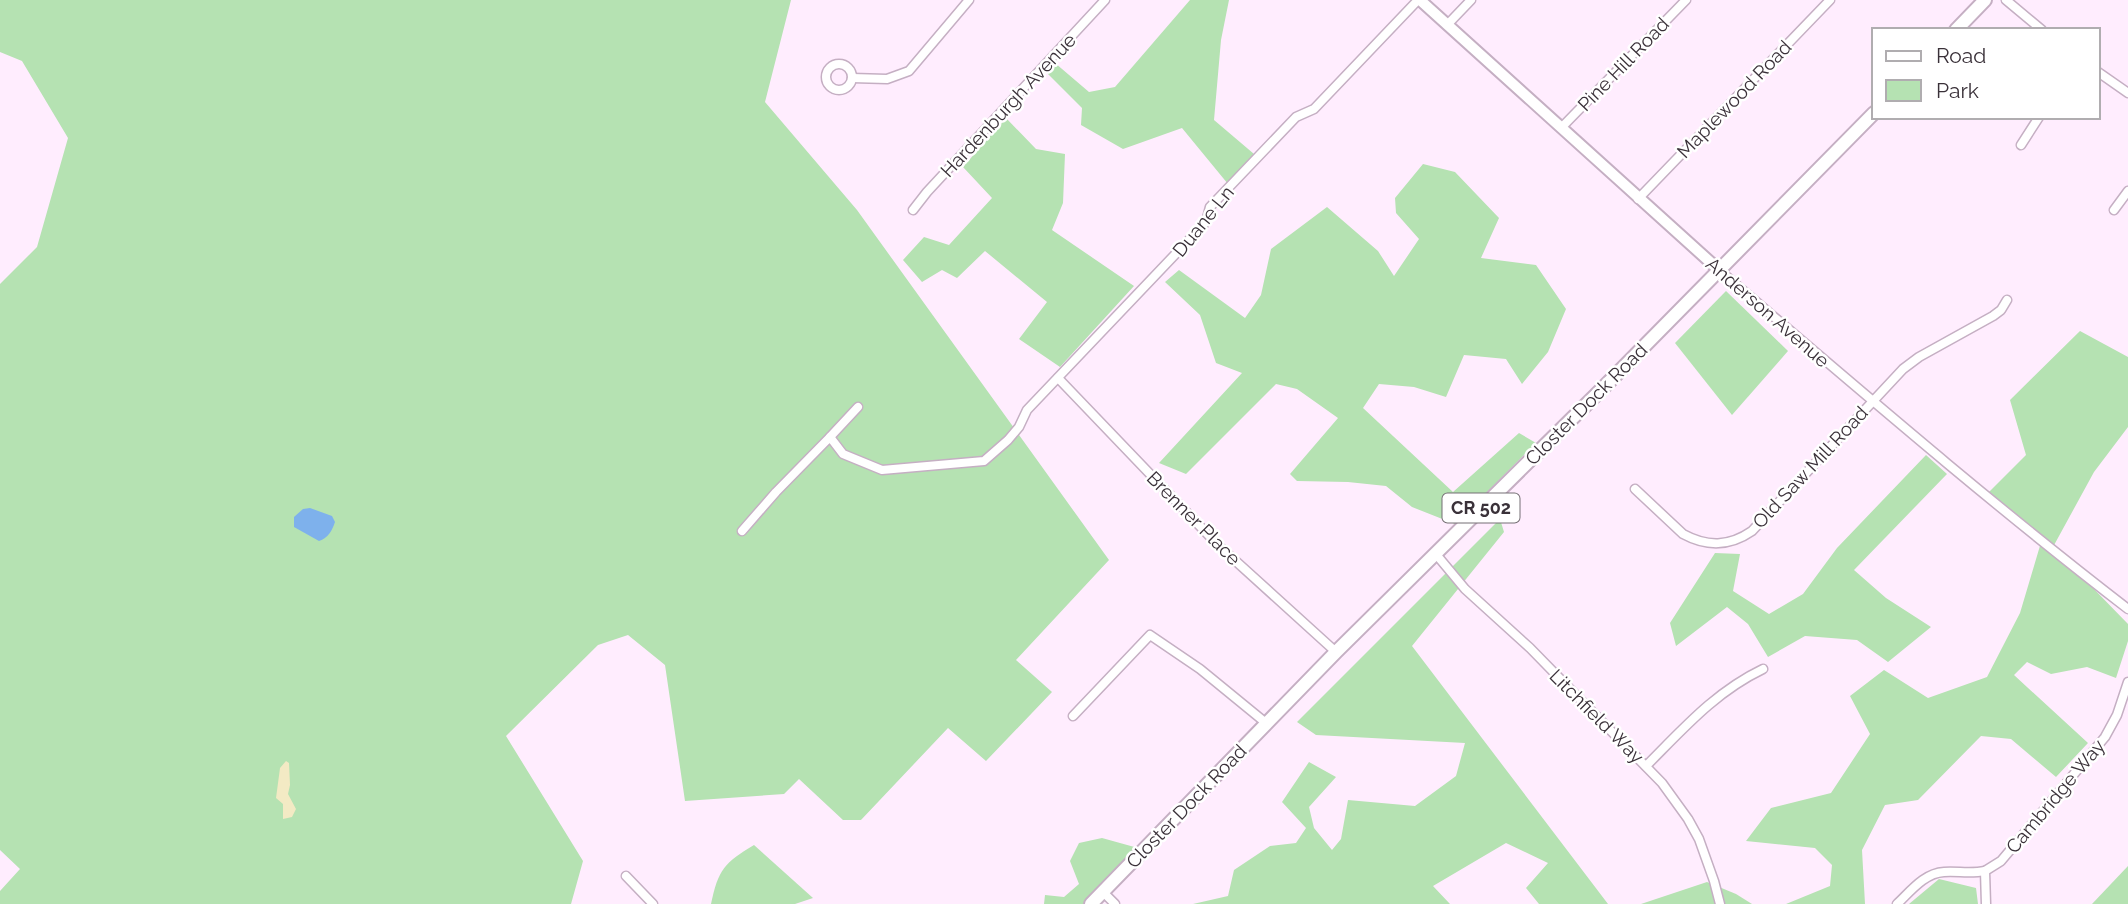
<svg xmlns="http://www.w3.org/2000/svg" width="2128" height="904" font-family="Raleway,sans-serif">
<rect width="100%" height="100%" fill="#ffedfe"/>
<g fill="#b5e2b2">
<path d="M0 0H791L765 102 857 210 1109 560 1016 660 1052 692 986 761 948 728 861 820H843L799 779 784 794 685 801 665 665 628 635 598 645 506 736 583 861 571 904H0V891L20 869 0 850V284L37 247 68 138 22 61 0 52Z"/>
<path d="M1190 0H1229L1221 40 1214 120 1254 154 1228 184 1182 128 1123 149 1081 125 1082 108 1046 72 1055 63 1089 92 1115 87Z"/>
<path d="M1006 118 1036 149 1065 154 1063 203 1052 230 1134 286 1060 367 1019 339 1047 302 985 251 957 278 942 270 922 282 903 260 924 237 949 245 992 198 963 167Z"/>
<path d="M1423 164 1455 172 1499 218 1481 258 1536 265 1566 309 1548 352 1522 384 1506 359 1464 355 1446 397 1414 387 1379 384 1363 408 1453 492 1519 433 1536 443 1455 524 1412 507 1386 486 1348 482 1297 481 1290 474 1338 418 1297 389 1276 384 1186 474 1159 463 1242 373 1216 363 1200 315 1165 282 1179 270 1245 318 1261 295 1271 249 1327 207 1378 251 1394 276 1419 239 1396 213 1395 198Z"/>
<path d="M1726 291 1788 351 1732 415 1675 343Z"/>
<path d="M2080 331 2128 357V427L2094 472 2053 547 2128 624V641L2116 678 2087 667 2051 674 2027 662 2014 675 2088 743 2056 777 2011 739 1981 736 1918 800 1885 805 1862 850 1865 904H1786L1830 886 1832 865 1815 848 1746 841 1771 808 1831 793 1870 734 1850 696 1884 670 1928 698 1987 677 2020 613 2042 539 1987 494 2026 455 2010 400Z"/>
<path d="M1926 455 1947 474 1854 570 1886 598 1931 627 1888 662 1857 640 1805 636 1768 657 1748 624 1727 607 1676 646 1670 623 1715 553 1740 554 1733 591 1769 614 1803 594 1837 548Z"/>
<path d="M1500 519 1504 532 1412 646 1608 904H1539L1526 888 1548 863 1506 843 1433 886 1450 904H1193L1228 896 1234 870 1270 846 1296 843 1306 828 1282 802 1309 762 1336 777 1309 807 1314 828 1332 850 1341 839 1348 800 1415 806 1456 776 1465 743 1316 735 1297 722Z"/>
<path d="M1102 838 1138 848 1083 904H1044L1045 895 1064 897 1079 884 1070 861 1079 843Z"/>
<path d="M754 845 813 898 795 904H711C718 870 724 863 754 845Z"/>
<path d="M2128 866V904H2092Z"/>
<path d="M1939 879 1976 888 1978 904H1909Z"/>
<path d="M1707 882 1736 894 1752 904H1641Z"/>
</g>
<path fill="#f3eac4" d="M286 761 289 763 290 785 288 794 296 809 292 817 283 819V804L276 798 280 768Z"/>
<path fill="#7eb1ec" d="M310 508 332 516 335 522C332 531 328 538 319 541L294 527V517L303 509Z"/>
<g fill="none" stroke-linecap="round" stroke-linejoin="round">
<g stroke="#c5afc3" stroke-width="11">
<g id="street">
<path d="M2006 0 2042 30"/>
<path d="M1447 25 1471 0"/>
<circle cx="839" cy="77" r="13"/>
<path d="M2098 72 2128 93"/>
<path d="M852 78 887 79 909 71 969 0"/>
<path d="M1561 128 1686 0"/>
<path d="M2021 145 2039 117"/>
<path d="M1638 199 1830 0"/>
<path d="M913 210 927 192 1105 0"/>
<path d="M2114 210 2128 191"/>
<path d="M1719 270C1854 385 1988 501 2128 609"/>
<path d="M1058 378 1218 545 1336 652"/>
<path d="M830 437 858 407"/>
<path d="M1635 489 1683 534C1707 547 1729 547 1752 531L1903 369 1919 357 1993 316 2001 310 2007 300"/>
<path d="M742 531 776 492 830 437 843 454 882 470 984 461 1008 440 1019 427 1027 410 1206 222 1210 207 1296 117 1314 109 1418 0"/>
<path d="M1435 553 1465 589 1530 648 1662 783 1688 819 1699 839 1714 881 1720 904"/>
<path d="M1073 716 1150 635 1200 669 1266 723"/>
<path d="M1646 766C1683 729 1715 692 1763 669"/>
<path d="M626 876 653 904"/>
<path d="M1103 892 1115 904"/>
<path d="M1897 904C1910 892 1924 873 1944 872 1958 871 1970 874 1985 871"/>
<path d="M1986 904 1985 871 2001 861 2105 737 2117 715 2128 682"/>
</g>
</g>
<g stroke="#c5afc3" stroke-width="14">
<path id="secondary" d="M1420 0 1719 270"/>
</g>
<g stroke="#c5afc3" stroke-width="16">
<g id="primary">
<path d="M1956 30 1985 0"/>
<path d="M1091 904 1336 652 1603 388 1874 113"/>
</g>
</g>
<use href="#street" stroke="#fff" stroke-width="8"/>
<use href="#secondary" stroke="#fff" stroke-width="10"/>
<use href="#primary" stroke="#fff" stroke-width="12"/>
</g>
<g text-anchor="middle" stroke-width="5" stroke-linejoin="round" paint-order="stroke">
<rect fill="#fff" stroke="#756f74" stroke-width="2" x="1442.5" y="493.5" width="77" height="29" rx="5"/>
<g font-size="18" font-weight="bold" fill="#3a3139">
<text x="1481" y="514">CR 502</text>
</g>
<g font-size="19" fill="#3a3139" stroke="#fff">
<text transform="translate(1623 64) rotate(-46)" y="7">Pine Hill Road</text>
<text transform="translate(1734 99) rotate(-46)" y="7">Maplewood Road</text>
<text transform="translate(1008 105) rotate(-47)" y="7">Hardenburgh Avenue</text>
<text transform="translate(1203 221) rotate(-51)" y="7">Duane Ln</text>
<text transform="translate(1768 312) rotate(41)" y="7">Anderson Avenue</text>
<text transform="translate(1586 404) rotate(-45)" y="7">Closter Dock Road</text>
<text transform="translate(1810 467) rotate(-47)" y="7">Old Saw Mill Road</text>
<text transform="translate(1194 518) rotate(45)" y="7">Brenner Place</text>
<text transform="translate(1597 716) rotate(45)" y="7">Litchfield Way</text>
<text transform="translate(2055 796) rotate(-50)" y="7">Cambridge Way</text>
<text transform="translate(1186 806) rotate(-46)" y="7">Closter Dock Road</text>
</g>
</g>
<rect x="1872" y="28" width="228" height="91" fill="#ffffff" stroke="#b0adb0" stroke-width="2"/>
<rect x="1886" y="51" width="35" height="10" fill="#ffffff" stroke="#b0adb0" stroke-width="2"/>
<text x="1936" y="63" font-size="21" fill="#3a3139">Road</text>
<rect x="1886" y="80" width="35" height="21" fill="#b5e2b2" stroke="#b0adb0" stroke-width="2"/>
<text x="1936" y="98" font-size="21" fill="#3a3139">Park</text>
</svg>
